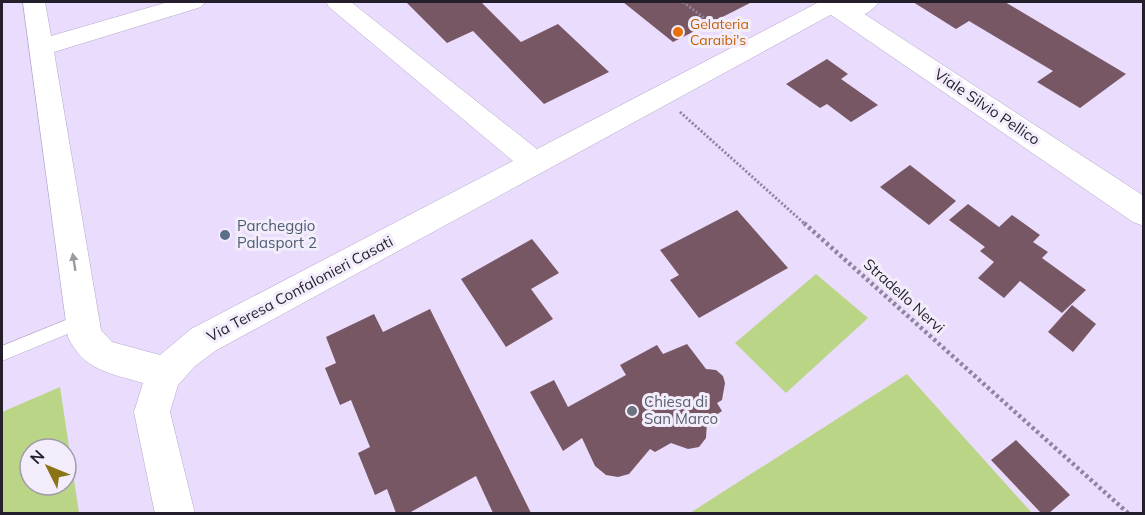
<svg xmlns="http://www.w3.org/2000/svg" width="1145" height="515" font-family="Mulish,sans-serif">
<rect width="100%" height="100%" fill="#eadcfd"/>
<g fill="#bbd587" fill-rule="evenodd">
<path d="M816 274 868 318 786 393 735 343Z"/>
<path d="M907 374 1032 513H690Z"/>
<path d="M60 387 79 513H2V412ZM30 449H66V485H30Z"/>
</g>
<g fill="#785764">
<path d="M406 2H481L521 42 558 24 609 72 544 104 473 31 447 43Z"/>
<path d="M623 2H752L673 42Z"/>
<path d="M913 2H1005L1126 74 1080 108 1037 82 1053 71 969 21 956 29Z"/>
<path d="M827 59 848 74 841 79 878 105 851 122 827 104 820 108 786 84Z"/>
<path d="M910 165 956 201 929 225 880 187Z"/>
<path d="M968 204 999 227 1012 215 1040 235 1033 242 1048 252 1042 258 1086 290 1062 313 1020 281 1004 298 978 278 994 262 980 251 985 247 949 220Z"/>
<path d="M737 210 788 268 699 318 670 280 679 275 660 250Z"/>
<path d="M532 239 559 273 531 289 553 319 506 347 461 279Z"/>
<path d="M1072 305 1096 324 1073 352 1048 332Z"/>
<path d="M430 309 531 513H493L476 476 409 513H396L387 489 375 495 358 453 370 447 351 400 340 405 325 368 336 363 326 337 374 314 383 332Z"/>
<path d="M687 344 706 369 716 370 723 376 725 383 722 400 717 403 722 411 707 421 706 438 699 447 688 449 671 443 655 452 650 449 629 474 618 477 606 475 595 466 582 438 563 451 530 392 554 380 568 407 626 375 620 365 657 345 663 354Z"/>
<path d="M1016 440 1070 495 1049 513H1041L991 460Z"/>
</g>
<g fill="none" stroke-linecap="round" stroke-linejoin="round">
<g stroke="#b5a8c8" stroke-width="1">
<path id="service" d="M83 313 89 315 91 320 89 325 2 361V346Z"/>
</g>
<g stroke="#b5a8c8" stroke-width="1">
<path id="minor" d="M23 2H45L51 36 168 2H205L201 7 54 52 101 330 112 342 160 355 191 329 513 161 329 7 326 2H351L537 149 819 2H843L845 4 849 2H879C871 14 851 22 838 18L834 13 215 351 195 366 178 385 170 412 195 514H155L134 412 143 383C110 373 84 371 68 337Z"/>
</g>
<g stroke="#b5a8c8" stroke-width="1">
<path id="secondary" d="M818 2H846L1144 196V226L1133 222 821 8Z"/>
</g>
<g stroke="#8e849b" stroke-width="3" stroke-dasharray="2 2" stroke-linecap="butt">
<path d="M683 2 727 35"/>
<path d="M680 112 806 225"/>
</g>
<path stroke="#8e849b" stroke-width="4.5" stroke-dasharray="3 3" stroke-linecap="butt" d="M804 223 1129 514"/>
<use href="#service" fill="#fff" fill-rule="evenodd"/>
<use href="#minor" fill="#fff" fill-rule="evenodd"/>
<use href="#secondary" fill="#fff" fill-rule="evenodd"/>
</g>
<defs><path id="oneway-solid" d="M-6-.8H1V-3.2L6.5 0L1 3.2V.8H-6Z" transform="scale(1.5)"/></defs>
<use fill="#9c9aa0" href="#oneway-solid" transform="translate(74 262) rotate(-99)"/>
<circle fill="#e8710a" stroke="#f3edfb" stroke-width="2" cx="678" cy="32" r="6"/>
<circle fill="#5c6f8a" stroke="#f3edfb" stroke-width="2" cx="225" cy="235" r="6"/>
<circle fill="#6b7280" stroke="#f3edfb" stroke-width="2" cx="632" cy="411" r="6"/>
<g text-anchor="middle" stroke-width="6" stroke-linejoin="round" paint-order="stroke">
<g font-size="14" fill="#c56008" stroke="#f3edfb" text-anchor="start">
<text x="690" y="29">Gelateria<tspan x="690" dy="16">Caraibi's</tspan></text>
</g>
<g font-size="15" fill="#241f2b" stroke="#f3edfb">
<text transform="translate(987 107) rotate(34)" y="5">Viale Silvio Pellico</text>
<text transform="translate(300 289) rotate(-28)" y="5">Via Teresa Confalonieri Casati</text>
<text transform="translate(904 296) rotate(42)" y="5">Stradello Nervi</text>
</g>
<g font-size="15" fill="#4e5e75" stroke="#f3edfb" text-anchor="start">
<text x="237" y="231">Parcheggio<tspan x="237" dy="17">Palasport 2</tspan></text>
</g>
<g font-size="15" fill="#5b616d" stroke="#f3edfb" text-anchor="start">
<text x="644" y="407">Chiesa di<tspan x="644" dy="17">San Marco</tspan></text>
</g>
</g>
<rect width="1145" height="515" fill="none" stroke="#241f2b" stroke-width="6"/>
<g transform="translate(48 467) rotate(313)"><circle r="28" fill="#f3edfb" stroke="#a09ba8" stroke-width="1.5"/>
<path d="M0-4.5L10 22L0 15L-10 22Z" fill="#8a7417"/>
<text y="-9" font-size="16" font-weight="bold" text-anchor="middle" fill="#241f2b">N</text>
</g>
</svg>
